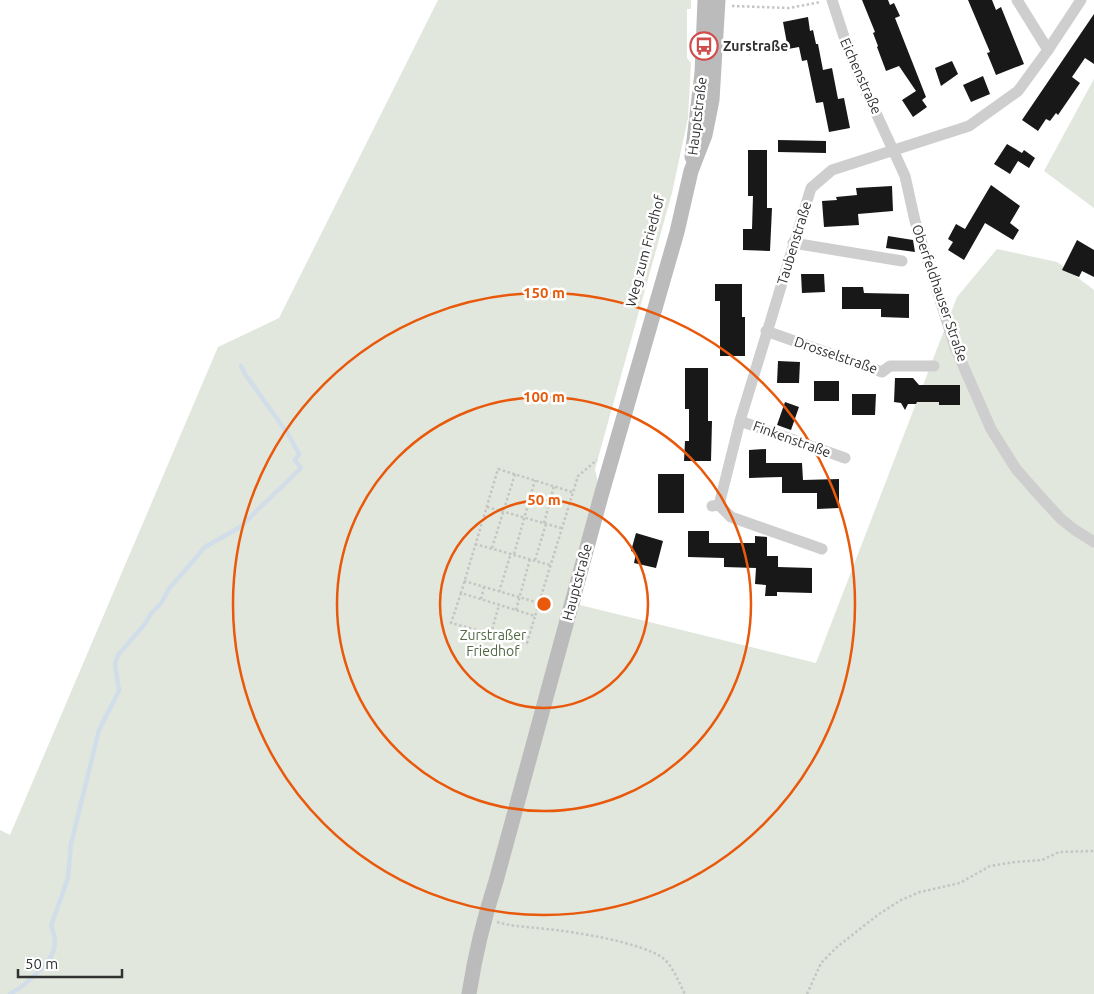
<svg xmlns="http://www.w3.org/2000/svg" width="1094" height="994" font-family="Ubuntu,sans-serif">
<rect width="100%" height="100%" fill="#fff"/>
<g fill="#e1e7dc">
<path d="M438 0H691V9H687V58L691 63 688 118 672 193 595 469 601 496 580 605 816 663 957 297 997 249 1057 262 1094 290V994H0V830L10 835 218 347 279 318Z"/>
<path d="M1094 79V208L1044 171Z"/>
</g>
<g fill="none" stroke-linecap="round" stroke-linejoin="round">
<path stroke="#d1dee9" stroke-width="4.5" d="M10 994C22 988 51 963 54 949 56 942 54 933 51 926L68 878 71 844 99 730 119 691 115 664 118 655 145 624 150 615 162 602 168 590 205 547 240 527 301 468 295 460 299 454 288 434 245 374 241 366"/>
</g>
<g fill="#181818">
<path d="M862 0H888L890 5 894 3 900 16 895 18 926 97 922 100 927 107 913 117 902 100 916 91 899 66 886 71 877 47 878 46 873 33 875 32Z"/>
<path d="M968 0H992L996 10 1001 7 1024 64 996 75 987 53 990 52Z"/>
<path d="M1094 14V64L1085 58 1072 77 1080 83 1058 115 1056 113 1050 121 1046 119 1038 131 1022 120Z"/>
<path d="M808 17 810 31 813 30 816 44H818L823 70 832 68 838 99 844 98 850 128 829 132 823 102 816 103 807 60 802 61 799 47 788 49 783 22Z"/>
<path d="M952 61 958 74 941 86 935 68Z"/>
<path d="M983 76 990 94 971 102 963 85Z"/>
<path d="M778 140 826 141V153L778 152Z"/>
<path d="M1007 144 1022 153 1024 150 1035 158 1029 168 1018 161 1010 174 994 164Z"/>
<path d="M748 150H767V208H772L770 251 743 250V229H752L753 196H748Z"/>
<path d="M991 185 1020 206 1010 223 1019 230 1013 240 985 223 964 260 948 250 953 242 948 239 956 224 965 229Z"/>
<path d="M892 186 893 211 858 214 859 225 824 227 822 201 837 200 836 197 857 195 856 188Z"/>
<path d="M888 236 913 240 915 252 886 248Z"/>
<path d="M1077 240 1094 250V277L1082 271 1079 277 1062 270Z"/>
<path d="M801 274H824L825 292 802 293Z"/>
<path d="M715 284H742V317H745V356H720V301H715Z"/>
<path d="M842 287H863L864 293 909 294V318L881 317V309H842Z"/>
<path d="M778 361 800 362 799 383H777Z"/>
<path d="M685 368H708V421H712L711 461H684L685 441H689V409H685Z"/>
<path d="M895 378H913L919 385H960V405H939V402H917L916 404H908L905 410 901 403 894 402Z"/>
<rect x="814" y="381" width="25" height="20"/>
<path d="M852 394H876L875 415H852Z"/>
<path d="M785 402 799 407 791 430 777 425Z"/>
<path d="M766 449V463H802L803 480 839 479V508L817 509V493H782V477L749 478V450Z"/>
<rect x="658" y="474" width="26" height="39"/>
<path d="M688 531H709V543H755V536L767 537V556H778V567L812 568V593L777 592V596H765L766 585 755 584 756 568 724 567V558L688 557Z"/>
<path d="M636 533 663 541 656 568 634 563 636 553 631 551Z"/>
</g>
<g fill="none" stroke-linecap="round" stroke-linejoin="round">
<g stroke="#c5c5c5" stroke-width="2.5" stroke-dasharray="2.5 2.5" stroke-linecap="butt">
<path d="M732 6 789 8 821 2"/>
<path d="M572 492 498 469 461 593 535 616 578 476 597 460"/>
<path d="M487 507 561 528"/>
<path d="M544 523 554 486"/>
<path d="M475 544 550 565"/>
<path d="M492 548 515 474"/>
<path d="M514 554 535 480"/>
<path d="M535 560 546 524"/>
<path d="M464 581 539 603"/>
<path d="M499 592 511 553"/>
<path d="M461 593 451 623 527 643 535 616"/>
<path d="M481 599 484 587"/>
<path d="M516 610 530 559"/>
<path d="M491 634 499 605"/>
<path d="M497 922C514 927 530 927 547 929 575 932 640 942 663 958 673 966 679 983 685 994"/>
<path d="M807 994 821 963 837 947 879 914 901 900 920 892 960 883 990 866 1015 862 1042 860 1059 852 1094 851"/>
</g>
<g stroke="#cecece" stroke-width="11">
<path d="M832 0 847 46 858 74 905 176 915 221 955 347 991 429 1016 469 1038 494 1061 519 1075 530 1094 542"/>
<path d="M1017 0 1048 50"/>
<path d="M793 243 902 261"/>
<path d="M766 331 882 372 890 366H934"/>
<path d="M740 421 845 458"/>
<path d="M719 505 731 517 822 549"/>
<path d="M712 506 719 505 740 421 811 188 832 170 969 126 1018 91 1048 50 1081 0"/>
</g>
<g stroke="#bbb" stroke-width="15">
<path d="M692 157 702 73 705 0"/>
<path d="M469 994C475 955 484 918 496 881L601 496 677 232 691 171 705 135 712 100 718 0"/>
</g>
</g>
<g fill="none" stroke="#e8590c" stroke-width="2.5">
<circle cx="544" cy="604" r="104"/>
<circle cx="544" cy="604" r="207"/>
<circle cx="544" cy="604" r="311"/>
</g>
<defs>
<g id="bus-ring" transform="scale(1.4375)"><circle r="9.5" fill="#fff" stroke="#d04c4d" stroke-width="1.5"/><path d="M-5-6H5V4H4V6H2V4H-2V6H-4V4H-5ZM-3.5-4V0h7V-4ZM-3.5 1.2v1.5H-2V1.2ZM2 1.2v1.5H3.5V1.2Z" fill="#d04c4d"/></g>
</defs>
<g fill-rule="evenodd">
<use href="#bus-ring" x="704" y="46"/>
</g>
<g text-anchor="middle" stroke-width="5" stroke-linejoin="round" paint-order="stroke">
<g font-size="14" font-weight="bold" fill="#313131" stroke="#fff" text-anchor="start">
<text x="723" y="51">Zurstraße</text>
</g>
<g font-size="14" fill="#313131" stroke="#fff">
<text transform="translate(861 76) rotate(66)" y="5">Eichenstraße</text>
<text transform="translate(697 116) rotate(-83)" y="5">Hauptstraße</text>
<text transform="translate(794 243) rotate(-73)" y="5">Taubenstraße</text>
<text transform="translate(645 251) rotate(-75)" y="5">Weg zum Friedhof</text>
<text transform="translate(940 293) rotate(71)" y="5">Oberfeldhauser Straße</text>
<text transform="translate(836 355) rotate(19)" y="5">Drosselstraße</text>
<text transform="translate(792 439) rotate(20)" y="5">Finkenstraße</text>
<text transform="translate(577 582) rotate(-75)" y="5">Hauptstraße</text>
</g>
<g font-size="14" fill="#526844" stroke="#fff">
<text x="493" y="640">Zurstraßer<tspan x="493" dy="16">Friedhof</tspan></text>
</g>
</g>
<circle cx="544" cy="604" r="8" fill="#e8590c" stroke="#fff" stroke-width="2.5"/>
<g font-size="15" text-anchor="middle" font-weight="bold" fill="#e8590c" stroke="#fff" stroke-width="5" stroke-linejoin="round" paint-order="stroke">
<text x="544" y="298">150 m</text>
<text x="544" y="402">100 m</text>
<text x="544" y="505">50 m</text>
</g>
<path d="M18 969v8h104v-8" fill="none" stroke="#313131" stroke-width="2.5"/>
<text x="25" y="969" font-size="15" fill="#313131" stroke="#ffffff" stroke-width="4" paint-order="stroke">50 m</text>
</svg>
